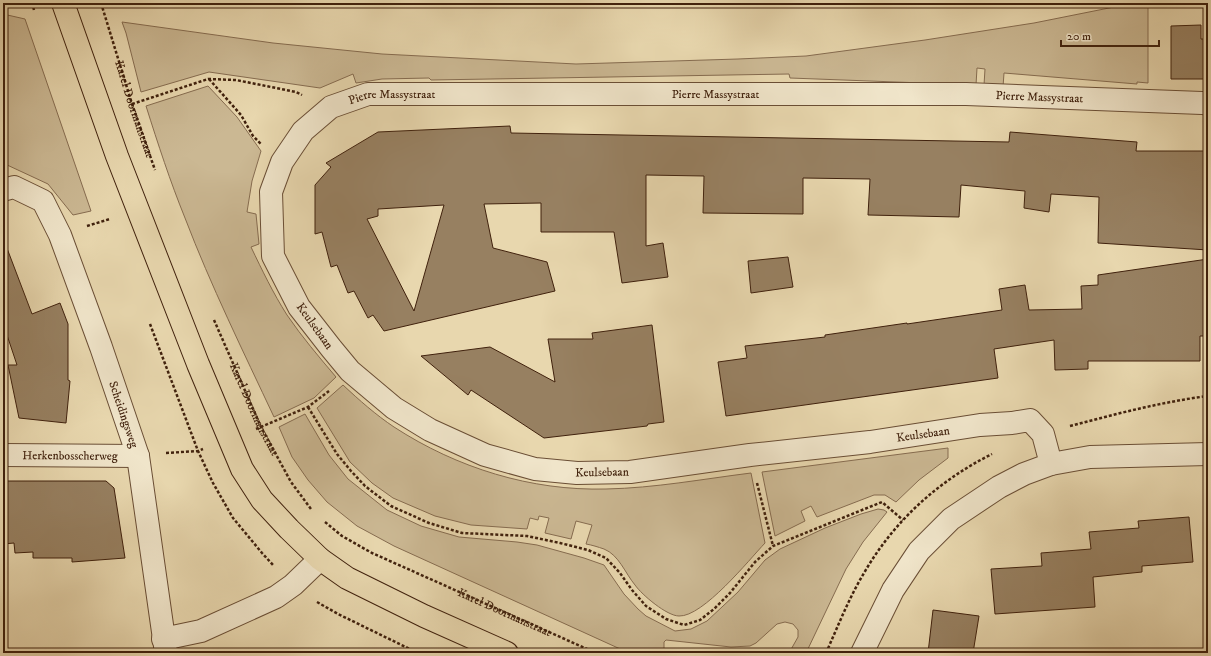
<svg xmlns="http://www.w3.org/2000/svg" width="1211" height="656" font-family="'IM FELL DW Pica',serif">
<rect width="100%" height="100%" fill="#e8d7ae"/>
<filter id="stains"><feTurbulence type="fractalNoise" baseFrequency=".005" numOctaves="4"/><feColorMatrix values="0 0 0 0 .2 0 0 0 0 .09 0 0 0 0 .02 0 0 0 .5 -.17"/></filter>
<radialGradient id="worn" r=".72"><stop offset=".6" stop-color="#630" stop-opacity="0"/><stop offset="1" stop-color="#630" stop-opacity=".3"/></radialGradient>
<g fill="#cbb893" stroke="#866c50">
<path d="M1134 3H1175L1166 6H1148V83L1137 82V84L1004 73 1003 87 984 85 985 69 977 68 976 85 790 78 789 74 431 80 429 78 382 79 356 83 353 74 320 88 209 72 141 92 126 33 122 22 273 43 382 54 576 64 738 59 806 56 925 40 1034 23Z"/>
<path d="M3 14 25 19 91 211 73 215 48 184 5 164 3 165Z"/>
<path d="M208 86 237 117 261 151 252 181 247 212 256 214 259 244 251 247C262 270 273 293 287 315 302 337 319 357 336 377L314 398 274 417C243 351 211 286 185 218 170 181 158 144 146 106Z"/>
<path d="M343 385C359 400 376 415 394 427 457 468 531 491 606 489 655 488 703 479 751 473L765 543C749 560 703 617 679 616 667 616 642 595 635 585 625 573 619 555 604 549 598 547 592 545 586 544L592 525 576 521 571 539 545 533 549 518 539 516 538 520 530 518 527 529 471 525 435 516 393 498 372 483 350 462 317 408Z"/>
<path d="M305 414 329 455 348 479 387 510 421 526 459 537 517 542 537 545 584 558 604 565 624 594 638 609 646 616 675 631 691 629 707 621 738 592 765 560 780 549 825 528 861 514 878 509 884 510 887 512 863 542 846 569 806 653H789L798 637V630L793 624 785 622 777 624 756 643 750 646 731 647 666 640 664 642V650L668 653H629L394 546 357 526 327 502 308 480 292 457 279 427Z"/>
<path d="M948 448V458L919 480 896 502 885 495H874L817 517 811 506 801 511 805 521 775 536 762 472Z"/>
</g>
<g fill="#978061" stroke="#40210d" fill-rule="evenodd">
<path d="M1201 25V39H1208V79H1171V26Z"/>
<path d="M510 126 511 133 1009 142 1010 132 1137 142 1136 151H1208V250L1098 243 1099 197 1051 194 1049 212 1024 208 1025 191 961 185 959 217 868 215 870 179 803 178V214L703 213 704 176 646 175V246L663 243 668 277 622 283 614 232H541V203L484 204 493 248 547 262 555 291 384 331 373 315 368 318 354 291 348 293 337 265 331 267 322 232 315 234V185L331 167 326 163 378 132ZM444 205 414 311 367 219 378 216V209Z"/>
<path d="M5 243 32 314 60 303 68 324V380L70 381 66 423 19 418 8 365H17L3 323V244Z"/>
<path d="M788 257 793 287 751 293 748 261Z"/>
<path d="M1208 259V336H1200V361H1088V369L1055 370 1054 340 994 349 998 378 726 416 718 362 747 358 745 346 825 337V335L907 323V324L1002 310 999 289 1025 285 1029 310 1082 309 1081 286 1098 285V275Z"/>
<path d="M652 325 664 422 648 424 647 426 544 438 471 390 468 395 421 356 490 347 555 382 548 339H593L592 333Z"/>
<path d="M3 481H106L114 488 125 558 72 562V558H33V552L15 553 14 543 3 544Z"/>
<path d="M1189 517 1193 562 1142 566V572L1093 577 1095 607 995 614 991 569 1042 566 1041 553 1091 549 1089 532 1139 528 1138 521Z"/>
<path d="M933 610 979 616 973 653H928Z"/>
</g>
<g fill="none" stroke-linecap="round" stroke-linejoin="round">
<g stroke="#6a4e35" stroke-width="24">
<g id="minor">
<path id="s4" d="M3 190 14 187 43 201 60 235 101 347 138 456 166 653"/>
<path id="s5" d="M3 455 138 456"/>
<path id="s6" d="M1051 464 1043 434 1030 420 1012 423 980 425 870 442 750 455 630 472 577 473 535 469 485 455 430 430 394 408 350 371 331 348 299 307 273 256 271 192 282 162 303 131 331 107 368 94H966L1202 103 1208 104"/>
<path d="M163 639 201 631 276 597 293 585 320 559"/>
<path d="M862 653 893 590 919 551 951 519 999 487 1024 474 1051 464 1090 457 1208 454"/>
</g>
</g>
<g stroke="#40210d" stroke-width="24">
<path id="major" d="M63 3 117 156 198 364 242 469 262 500 289 529 320 559 347 578 424 616 507 653"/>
</g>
<g stroke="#40210d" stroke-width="2.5" stroke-dasharray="3 2" stroke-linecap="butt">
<path d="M32 3 34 10"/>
<path id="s1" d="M101 3 132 104 155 170"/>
<path d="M209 79 241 115 253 136 261 144"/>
<path d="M132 104 208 79 236 80 296 92 302 95"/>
<path d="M87 226 110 219"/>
<path id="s2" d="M214 320 261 427 291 482 311 509"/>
<path d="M150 324 198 451 213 483 233 518 262 553 273 565"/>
<path d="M308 407 337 454 351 471 365 486 391 506 429 523 462 533 527 536 560 543 588 550 606 558 620 573 632 590 646 606 666 619 684 625 700 620 714 609 730 593 755 562 773 546 882 502 903 520"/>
<path d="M1070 426C1116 414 1161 402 1208 396"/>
<path d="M256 429 308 407 329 391"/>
<path d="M166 453 198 451 203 449"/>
<path d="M757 483 773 546"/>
<path id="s3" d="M325 522 342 536 372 553 596 653"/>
<path d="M317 602 338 614 418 653"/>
<path d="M826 653C838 626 849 598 864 573 894 521 938 481 992 454"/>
</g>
<use href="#minor" stroke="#f0e5ca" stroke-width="22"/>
<use href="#major" stroke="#e8d7ae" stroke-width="22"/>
</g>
<g text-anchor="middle" stroke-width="3" stroke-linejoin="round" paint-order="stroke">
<g font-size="12" fill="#40210d" stroke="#f0e5ca">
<text dy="4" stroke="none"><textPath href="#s6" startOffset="1457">Pierre Massystraat</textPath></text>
<text dy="4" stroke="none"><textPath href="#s6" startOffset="1781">Pierre Massystraat</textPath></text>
<text dy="4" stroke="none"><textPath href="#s6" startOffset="1133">Pierre Massystraat</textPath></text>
<text dy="4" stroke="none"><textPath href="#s1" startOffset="111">Karel Doormanstraat</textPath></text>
<text transform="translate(315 326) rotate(54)" y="4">Keulsebaan</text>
<text dy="4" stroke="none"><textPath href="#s2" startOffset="98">Karel Doormanstraat</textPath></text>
<text dy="4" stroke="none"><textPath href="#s4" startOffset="272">Scheidingsweg</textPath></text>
<text transform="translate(923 434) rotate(-8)" y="4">Keulsebaan</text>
<text dy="4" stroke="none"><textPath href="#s5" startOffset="67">Herkenbosscherweg</textPath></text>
<text transform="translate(602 472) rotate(-1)" y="4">Keulsebaan</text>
<text dy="4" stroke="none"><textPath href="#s3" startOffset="202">Karel Doormanstraat</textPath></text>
</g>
</g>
<rect width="1211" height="656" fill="none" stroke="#e8d7ae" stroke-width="16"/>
<rect x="4" y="4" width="1203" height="648" fill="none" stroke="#40210d" stroke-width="2"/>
<rect x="8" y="8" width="1195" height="640" fill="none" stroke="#40210d"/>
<path d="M1061 40v6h98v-6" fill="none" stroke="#40210d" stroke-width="2"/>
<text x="1067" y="40" font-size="12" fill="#40210d" stroke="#f0e5ca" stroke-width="3" paint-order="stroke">20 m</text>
<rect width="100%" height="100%" filter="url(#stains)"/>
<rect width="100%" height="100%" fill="url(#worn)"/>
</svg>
